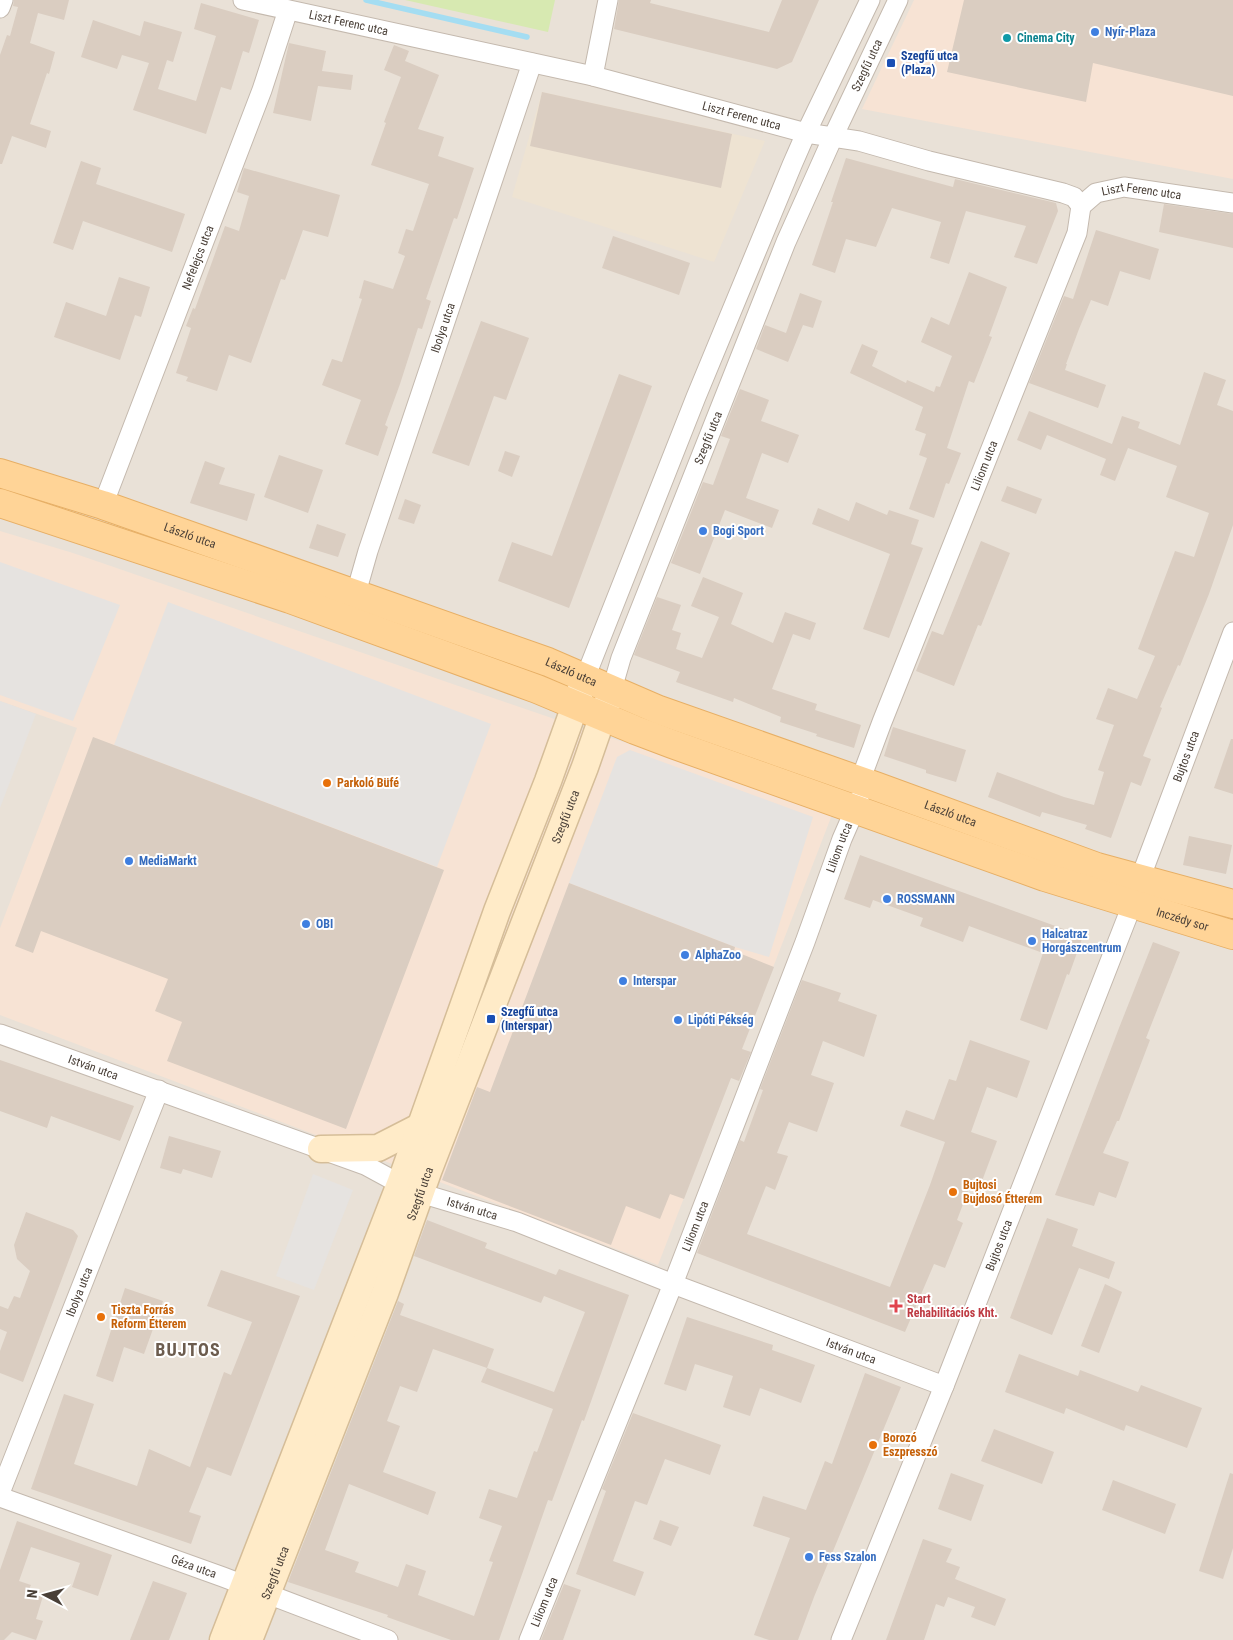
<svg xmlns="http://www.w3.org/2000/svg" width="1233" height="1640" font-family="'Roboto Condensed',sans-serif">
<rect width="100%" height="100%" fill="#f5f0e9"/>
<rect fill="#e9e1d7" x="0" y="0" width="1233" height="1640"/>
<g fill="#f7e3d4">
<path d="M914 0H1233V179L862 109Z"/>
<path d="M0 531 73 553 601 735 835 807 658 1265 0 1015V928L77 728 0 701Z"/>
</g>
<path fill="#eee3d2" d="M542 92 765 141 714 262 512 197Z"/>
<path fill="#d7e9b1" d="M405 0H555L548 32Z"/>
<g fill="#e6e3e0">
<path d="M0 562 120 605 73 721 0 695Z"/>
<path d="M168 602 491 724 437 867 114 745Z"/>
<path d="M0 701 36 714 0 808Z"/>
<path d="M630 750 813 817 769 957 735 947 569 883 617 757Z"/>
<path d="M313 1174 353 1190 314 1290 276 1276Z"/>
</g>
<g fill="none" stroke-linecap="round" stroke-linejoin="round">
<path stroke="#a4ddf2" stroke-width="5.5" d="M366 0 527 37"/>
</g>
<g fill="#dacdc1" fill-rule="evenodd">
<path d="M14 0H69L64 20 38 13 30 43 55 52 49 74 47 73 30 124 51 131 46 148 12 136 2 164H0V55L7 35 10 36 18 7 13 6Z"/>
<path d="M619 0H651L650 3 769 32 782 0H819L792 62 777 69 614 29Z"/>
<path d="M964 0H1233V96L1093 63 1086 102 947 72Z"/>
<path d="M201 3 259 20 249 53 243 51 231 90 221 87 206 134 133 110 149 63 122 55 117 69 81 57 93 20 140 36 144 21 182 32 173 62 167 60 158 89 196 101 216 36 194 29Z"/>
<path d="M289 43 326 51 322 71 353 75 351 90 318 86 311 121 273 113Z"/>
<path d="M394 45 409 51 405 61 439 75 418 129 444 137 438 156 474 168 457 219 454 218 426 299 431 301 422 329 418 328 400 384 385 425 388 427 378 456 345 444 361 400 322 385 332 359 342 362 362 299 359 298 364 280 393 289 405 256 398 253 406 229 413 231 429 184 371 165 386 123 384 122 401 77 384 70Z"/>
<path d="M542 92 732 134 721 188 530 146Z"/>
<path d="M846 158 953 187 955 179 1056 203 1058 211 1037 264 1014 257 1026 226 966 211 949 264 930 258 941 222 892 208 876 247 846 239 835 273 812 265 833 202H831Z"/>
<path d="M81 161 101 168 96 184 185 214 172 252 83 221 73 250 53 243Z"/>
<path d="M244 168 340 195 328 237 303 230 285 280 281 279 251 363 229 355 217 391 186 381 188 377 176 373 191 328 186 326 193 308 195 309 225 226 239 231 249 196 237 192Z"/>
<path d="M1164 204 1233 214V248L1159 232Z"/>
<path d="M1096 230 1159 249 1150 280 1120 271 1108 306 1091 300 1079 329 1066 364H1067L1065 370 1106 385 1098 408 1029 383 1064 296 1073 299Z"/>
<path d="M613 236 690 263 679 295 602 268Z"/>
<path d="M969 272 1007 287 989 336 992 337 974 383 969 381 947 448 961 453 949 484 946 483 934 518 909 509 927 458 919 455 926 434 915 430 923 407 850 373 862 344 878 351 872 366 906 383 907 380 934 392 936 386 940 387 952 356 921 342 931 317 949 325Z"/>
<path d="M119 277 150 287 141 317 135 315 120 360 54 337 66 302 106 316Z"/>
<path d="M800 293 822 301 813 328 803 325 788 362 756 349 765 325 786 333Z"/>
<path d="M481 321 529 338 506 400 494 396 469 466 432 453Z"/>
<path d="M1204 372 1226 380 1217 405 1233 411V525L1209 594 1180 666 1178 665 1160 707 1162 708 1143 756 1151 759 1141 786 1131 782 1111 838 1085 829 1087 825 1042 812 1040 817 988 797 997 772 1064 797 1094 805 1104 772 1098 770 1114 725 1096 719 1108 688 1137 699 1155 656 1138 649 1175 551 1194 557 1209 513 1166 497 1177 466 1128 448 1115 481 1100 475 1106 459 1047 435 1041 450 1017 440 1029 411 1112 444 1122 416 1140 422 1138 428 1180 445Z"/>
<path d="M619 374 652 386 569 608 498 581 512 542 552 556Z"/>
<path d="M740 389 769 400 761 421 799 435 788 463 762 453 746 498 779 510 772 528 725 510 700 574 671 563 703 482 713 485 730 439 721 436Z"/>
<path d="M505 451 520 456 512 477 498 471Z"/>
<path d="M279 455 323 470 308 513 264 497Z"/>
<path d="M205 461 225 468 219 484 255 494 247 521 190 503Z"/>
<path d="M1007 486 1042 499 1036 514 1001 501Z"/>
<path d="M405 499 421 505 414 524 398 519Z"/>
<path d="M856 502 887 515 889 510 919 520 911 544 923 548 889 638 863 629 890 554 812 524 818 508 849 521Z"/>
<path d="M317 524 346 534 338 557 309 548Z"/>
<path d="M981 541 1010 553 981 626 978 625 954 686 916 671 932 631 943 635Z"/>
<path d="M703 577 743 593 731 624 773 643 785 612 816 623 810 640 793 634 772 689 817 704 815 710 861 725 854 748 816 736 817 734 780 722 781 717 734 698 733 702 676 682 680 672 634 655 657 597 681 605 672 630 681 633 676 649 702 658 719 617 691 606Z"/>
<path d="M893 727 966 750 956 782 926 773V770L884 756Z"/>
<path d="M93 737 444 870 346 1129 167 1061 182 1022 155 1011 168 979 41 931 33 953 15 946Z"/>
<path d="M1231 739H1233V794L1214 788Z"/>
<path d="M1189 836 1232 845 1226 874 1183 865Z"/>
<path d="M860 855 1083 936 1069 975 1067 974 1047 1030 1020 1020 1043 953 969 926 963 942 920 926 923 918 873 900 870 908 844 899Z"/>
<path d="M569 883 735 947 734 951 774 967 742 1049 751 1052 739 1081 731 1078 684 1199 670 1194 660 1219 626 1206 611 1245 442 1180 477 1087 490 1092Z"/>
<path d="M1153 942 1180 952 1146 1038 1150 1040 1119 1121H1117L1103 1153 1129 1162 1116 1198 1099 1192 1094 1206 1055 1195 1119 1028Z"/>
<path d="M802 980 841 993 838 1001 877 1015 864 1057 823 1041 811 1075 834 1083 817 1132 789 1122 777 1153 788 1156 775 1190 766 1186 747 1234 890 1287 930 1185 945 1142 900 1126 906 1110 934 1120 949 1079 956 1081 970 1040 1030 1061 1017 1098 987 1087 971 1132 997 1141 982 1181 973 1178 957 1220 963 1223 945 1268 934 1264 905 1332 697 1253 740 1140 744 1142 763 1090 760 1089Z"/>
<path d="M0 1060 134 1106 120 1141 51 1116 47 1128 0 1111Z"/>
<path d="M169 1136 221 1151 212 1178 183 1169 181 1174 160 1168Z"/>
<path d="M26 1212 73 1230 78 1236 23 1382 0 1373V1351L7 1332 0 1329V1306L8 1309 14 1296 20 1298 30 1271 17 1259 14 1245Z"/>
<path d="M1047 1218 1078 1229 1072 1246 1115 1262 1109 1279 1079 1268 1052 1335 1010 1318Z"/>
<path d="M427 1220 487 1243 485 1248 556 1275 559 1269 629 1295 584 1421 582 1420 552 1501 548 1500 499 1640H451L387 1617 388 1615 288 1582 398 1301 404 1304 400 1315 494 1349 487 1368 554 1392 585 1312 544 1296 541 1303 414 1256ZM433 1349 487 1368 481 1382 553 1409 537 1452 534 1451 517 1498 489 1489 479 1518 502 1526 489 1561 493 1562 474 1616 418 1595 426 1571 406 1564 398 1587 355 1572 359 1562 325 1550 349 1484 428 1515 436 1492 383 1472 400 1426 387 1421 400 1386 417 1392Z"/>
<path d="M221 1270 300 1296 231 1476 207 1467 189 1512 201 1516 191 1544 31 1489 64 1394 94 1404 74 1464 137 1486 149 1449 190 1467 224 1372 231 1375 252 1322 207 1306Z"/>
<path d="M1105 1284 1122 1292 1099 1353 1081 1346Z"/>
<path d="M125 1288 163 1301 144 1354 124 1347 113 1382 96 1376Z"/>
<path d="M687 1317 773 1345 772 1350 815 1365 801 1403 760 1388 750 1416 723 1407 733 1376 695 1364 686 1391 664 1384Z"/>
<path d="M1019 1354 1078 1376 1080 1370 1138 1392 1141 1385 1202 1408 1187 1448 1126 1425 1124 1431 1066 1408 1064 1414 1005 1392Z"/>
<path d="M865 1373 901 1387 814 1597 798 1640H769L754 1635 790 1538 753 1526 763 1496 806 1510 825 1461 832 1464Z"/>
<path d="M633 1413 721 1445 710 1475 665 1459 647 1505 635 1501 613 1561 644 1572 635 1596 576 1574 606 1491 602 1489Z"/>
<path d="M994 1429 1054 1452 1042 1484 981 1461Z"/>
<path d="M951 1473 984 1485 971 1521 938 1509Z"/>
<path d="M1230 1473 1233 1474V1548L1223 1579 1199 1571Z"/>
<path d="M1113 1480 1176 1504 1165 1534 1102 1510Z"/>
<path d="M660 1520 679 1527 671 1546 653 1539Z"/>
<path d="M17 1521 112 1555 98 1596 72 1587 80 1563 31 1547 19 1581 31 1585 28 1591 43 1596 36 1619 43 1621 36 1640 12 1632 4 1640H0V1570Z"/>
<path d="M923 1539 952 1549 946 1562 960 1567 955 1579 1006 1599 995 1626 971 1617 975 1607 948 1597 944 1607 936 1604 924 1640H886Z"/>
<path d="M153 1581 187 1593 169 1640H130Z"/>
<path d="M564 1584 581 1590 563 1640H541Z"/>
</g>
<g fill="none" stroke-linecap="round" stroke-linejoin="round">
<g stroke="#c4b9ae" stroke-width="21">
<g id="street">
<path id="s1" d="M243 0 593 76 806 133 859 141 929 161 1063 193 1074 197 1081 206"/>
<path d="M0 8 3 0"/>
<path d="M593 76 608 0"/>
<path id="s2" d="M1081 206 1096 193 1124 187 1233 203"/>
<path id="s3" d="M103 505 262 90 288 10"/>
<path id="s4" d="M356 593 368 551 532 63"/>
<path d="M585 678 696 397 792 165 806 133 870 0"/>
<path id="s5" d="M612 689 621 658 786 242 833 137 898 0"/>
<path id="s6" d="M860 781 882 722 1077 233 1081 206"/>
<path id="s7" d="M1140 879 1233 632"/>
<path id="s8" d="M0 1034 365 1165 400 1184 420 1193 517 1222 673 1284 944 1386"/>
<path id="s9" d="M0 1493 159 1090"/>
<path id="s10" d="M0 1497 223 1577 388 1640"/>
<path id="s11" d="M529 1640 673 1284 805 942 842 839 859 800"/>
<path id="s12" d="M841 1640 944 1386 1132 905"/>
</g>
</g>
<g stroke="#d5bd98" stroke-width="29">
<g id="secondary">
<path d="M321 1149 378 1148 421 1126"/>
<path d="M223 1640 400 1184 497 911 548 781 585 678"/>
<path id="s13" d="M249 1640 385 1293 429 1169 585 767 610 695"/>
</g>
</g>
<g stroke="#e7af65" stroke-width="30">
<g id="primary">
<path id="s14" d="M0 473 103 505 548 662 659 710 875 786 1097 867 1233 904"/>
<path id="s15" d="M0 503 290 599 537 689 635 730 672 744 1045 877 1233 935"/>
</g>
</g>
<use href="#street" stroke="#fff" stroke-width="19"/>
<use href="#secondary" stroke="#ffebc8" stroke-width="26"/>
<use href="#primary" stroke="#ffd497" stroke-width="28"/>
</g>
<g fill="#3f7fe0" stroke="#fff" stroke-width="2">
<circle cx="1095" cy="32" r="5"/>
<circle cx="703" cy="531" r="5"/>
<circle cx="129" cy="861" r="5"/>
<circle cx="887" cy="899" r="5"/>
<circle cx="306" cy="924" r="5"/>
<circle cx="1032" cy="941" r="5"/>
<circle cx="685" cy="955" r="5"/>
<circle cx="623" cy="981" r="5"/>
<circle cx="678" cy="1020" r="5"/>
<circle cx="809" cy="1557" r="5"/>
</g>
<circle fill="#0f9aa8" stroke="#fff" stroke-width="2" cx="1007" cy="38" r="5"/>
<g fill="#1a4fb4" stroke="#fff" stroke-width="2">
<rect x="886" y="58" width="10" height="10" rx="2.5"/>
<rect x="486" y="1014" width="10" height="10" rx="2.5"/>
</g>
<g fill="#e8710a" stroke="#fff" stroke-width="2">
<circle cx="327" cy="783" r="5"/>
<circle cx="953" cy="1192" r="5"/>
<circle cx="101" cy="1317" r="5"/>
<circle cx="873" cy="1445" r="5"/>
</g>
<path fill="#e0444e" stroke="#fff" stroke-width="2" d="M893.5 1298.5h5v5h5v5h-5v5h-5v-5h-5v-5h5z"/>
<g text-anchor="middle" stroke-width="4" stroke-linejoin="round" paint-order="stroke">
<g font-size="12" fill="#493f37" stroke="#fff">
<text dy="4" stroke="none"><textPath href="#s1" startOffset="108">Liszt Ferenc utca</textPath></text>
<text dy="4" stroke="none"><textPath href="#s5" startOffset="674">Szegfű utca</textPath></text>
<text dy="4" stroke="none"><textPath href="#s1" startOffset="512">Liszt Ferenc utca</textPath></text>
<text dy="4" stroke="none"><textPath href="#s2" startOffset="66">Liszt Ferenc utca</textPath></text>
<text dy="4" stroke="none"><textPath href="#s3" startOffset="265">Nefelejcs utca</textPath></text>
<text dy="4" stroke="none"><textPath href="#s4" startOffset="279">Ibolya utca</textPath></text>
<text dy="4" stroke="none"><textPath href="#s5" startOffset="269">Szegfű utca</textPath></text>
<text dy="4" stroke="none"><textPath href="#s6" startOffset="339">Liliom utca</textPath></text>
<text dy="4" stroke="none"><textPath href="#s14" startOffset="200">László utca</textPath></text>
<text dy="4" stroke="none"><textPath href="#s14" startOffset="605">László utca</textPath></text>
<text dy="4" stroke="none"><textPath href="#s7" startOffset="131">Bujtos utca</textPath></text>
<text dy="4" stroke="none"><textPath href="#s14" startOffset="1010">László utca</textPath></text>
<text dy="4" stroke="none"><textPath href="#s13" startOffset="882">Szegfű utca</textPath></text>
<text dy="4" stroke="none"><textPath href="#s11" startOffset="851">Liliom utca</textPath></text>
<text dy="4" stroke="none"><textPath href="#s15" startOffset="1254">Inczédy sor</textPath></text>
<text dy="4" stroke="none"><textPath href="#s8" startOffset="99">István utca</textPath></text>
<text dy="4" stroke="none"><textPath href="#s13" startOffset="478">Szegfű utca</textPath></text>
<text dy="4" stroke="none"><textPath href="#s8" startOffset="504">István utca</textPath></text>
<text dy="4" stroke="none"><textPath href="#s11" startOffset="446">Liliom utca</textPath></text>
<text dy="4" stroke="none"><textPath href="#s12" startOffset="425">Bujtos utca</textPath></text>
<text dy="4" stroke="none"><textPath href="#s9" startOffset="216">Ibolya utca</textPath></text>
<text dy="4" stroke="none"><textPath href="#s8" startOffset="909">István utca</textPath></text>
<text dy="4" stroke="none"><textPath href="#s10" startOffset="206">Géza utca</textPath></text>
<text dy="4" stroke="none"><textPath href="#s13" startOffset="72">Szegfű utca</textPath></text>
<text dy="4" stroke="none"><textPath href="#s11" startOffset="41">Liliom utca</textPath></text>
</g>
<g font-size="12" font-weight="bold" fill="#366cbe" stroke="#fff" text-anchor="start">
<text x="1105" y="36">Nyír-Plaza</text>
<text x="713" y="535">Bogi Sport</text>
<text x="139" y="865">MediaMarkt</text>
<text x="897" y="903">ROSSMANN</text>
<text x="316" y="928">OBI</text>
<text x="1042" y="938">Halcatraz<tspan x="1042" dy="14">Horgászcentrum</tspan></text>
<text x="695" y="959">AlphaZoo</text>
<text x="633" y="985">Interspar</text>
<text x="688" y="1024">Lipóti Pékség</text>
<text x="819" y="1561">Fess Szalon</text>
</g>
<g font-size="12" font-weight="bold" fill="#0d838f" stroke="#fff" text-anchor="start">
<text x="1017" y="42">Cinema City</text>
</g>
<g font-size="12" font-weight="bold" fill="#164399" stroke="#fff" text-anchor="start">
<text x="901" y="60">Szegfű utca<tspan x="901" dy="14">(Plaza)</tspan></text>
<text x="501" y="1016">Szegfű utca<tspan x="501" dy="14">(Interspar)</tspan></text>
</g>
<g font-size="12" font-weight="bold" fill="#c56008" stroke="#fff" text-anchor="start">
<text x="337" y="787">Parkoló Büfé</text>
<text x="963" y="1189">Bujtosi<tspan x="963" dy="14">Bujdosó Étterem</tspan></text>
<text x="111" y="1314">Tiszta Forrás<tspan x="111" dy="14">Reform Étterem</tspan></text>
<text x="883" y="1442">Borozó<tspan x="883" dy="14">Eszpresszó</tspan></text>
</g>
<g font-size="12" font-weight="bold" fill="#be3a42" stroke="#fff" text-anchor="start">
<text x="907" y="1303">Start<tspan x="907" dy="14">Rehabilitációs Kht.</tspan></text>
</g>
<g font-size="18" font-weight="bold" letter-spacing="1" fill="#6c5c4e" stroke="#fff">
<text x="188" y="1356">BUJTOS</text>
</g>
</g>
<g transform="translate(45 1595) rotate(276)" stroke="#ffffff" stroke-width="4" paint-order="stroke">
<path d="M0-4L9 19L0 12L-9 19Z" fill="#493f37"/>
<text y="-8" font-size="14" font-weight="bold" text-anchor="middle" fill="#493f37">N</text>
</g>
</svg>
